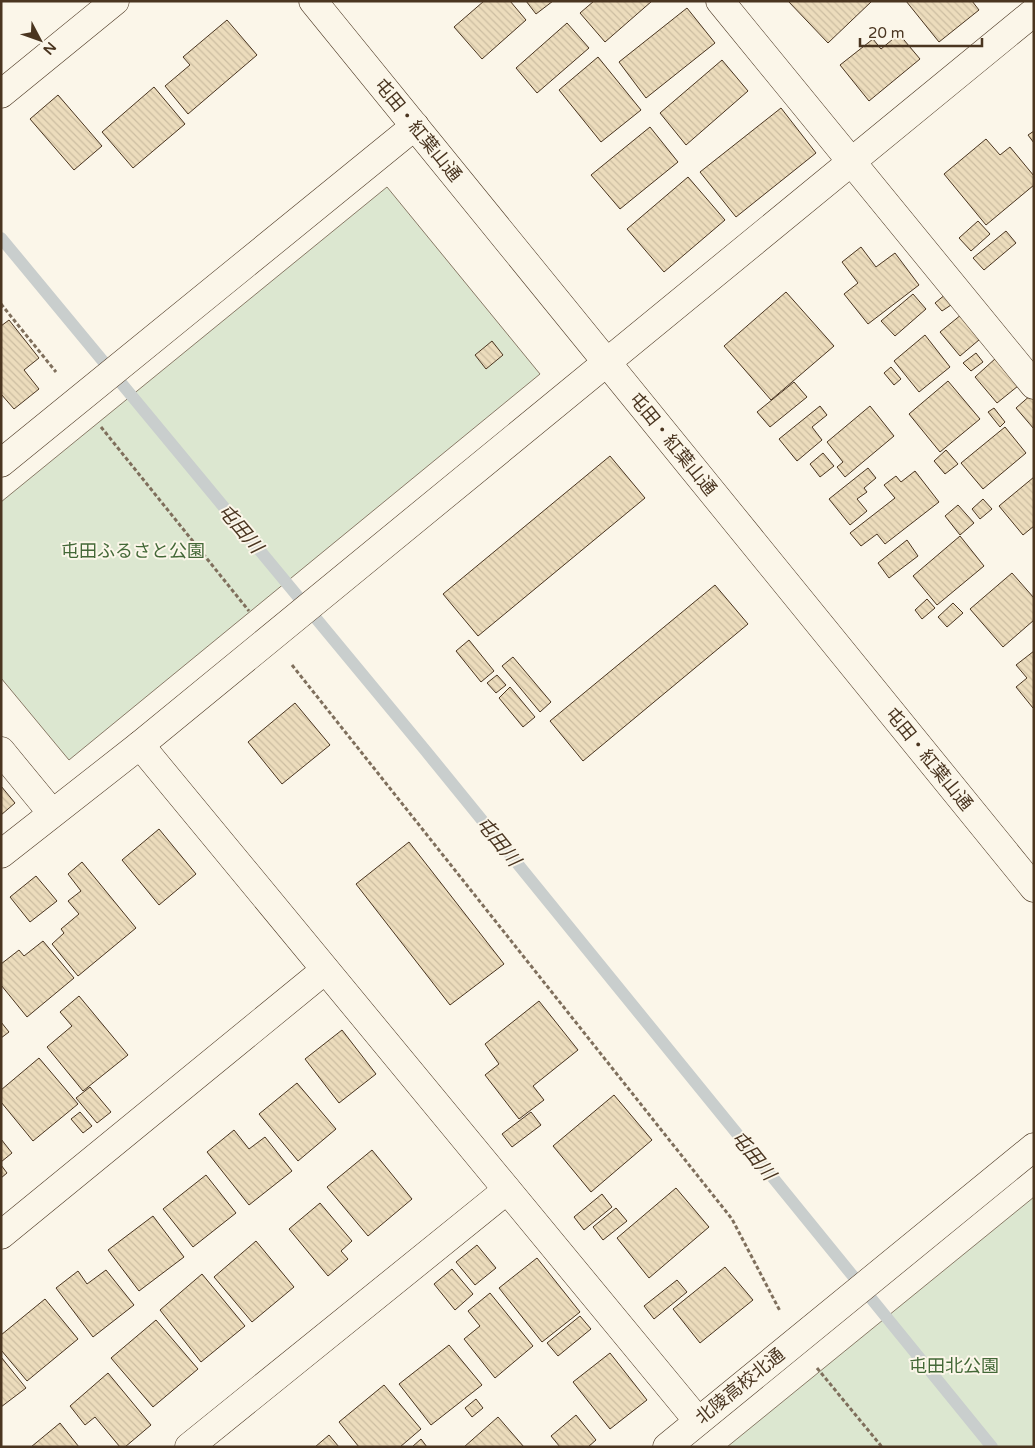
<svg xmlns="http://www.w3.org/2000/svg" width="1035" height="1448" font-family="'Varela Round','Noto Sans JP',sans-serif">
<defs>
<pattern id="building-back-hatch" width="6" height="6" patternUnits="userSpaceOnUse" patternTransform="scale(1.25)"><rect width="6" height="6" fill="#ecdcbc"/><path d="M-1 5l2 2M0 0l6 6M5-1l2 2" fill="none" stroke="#ccbda1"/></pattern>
</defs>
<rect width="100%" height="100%" fill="#fbf6e9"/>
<g fill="#dce7d0" stroke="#887966">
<path d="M387 187 540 374 69 760 1 678V502Z"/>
<path d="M1034 1197V1447H727Z"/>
</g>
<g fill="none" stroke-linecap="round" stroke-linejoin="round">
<path stroke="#c9cecd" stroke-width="12" d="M1 238 425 750 992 1447"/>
</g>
<g fill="url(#building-back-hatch)" stroke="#4a3520">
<path d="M484 1H510L526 20 482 59 454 27Z"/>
<path d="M526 1H553L536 14Z"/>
<path d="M594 1H652L605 42 580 13Z"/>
<path d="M788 1H872L828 43Z"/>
<path d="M906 1H972L979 10 939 42Z"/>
<path d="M687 8 715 43 646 98 619 62Z"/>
<path d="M227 20 257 55 188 114 165 86 190 65 183 57Z"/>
<path d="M567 23 589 48 537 93 516 68Z"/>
<path d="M899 34 920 59 869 101 840 65 873 39 881 49Z"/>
<path d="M598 57 641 110 601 142 559 90Z"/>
<path d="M722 60 748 91 686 145 660 113Z"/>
<path d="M154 87 185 124 133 168 102 132Z"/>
<path d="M58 95 102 146 74 170 30 119Z"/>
<path d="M781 108 816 153 736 217 700 172Z"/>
<path d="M650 127 678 162 620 209 591 175Z"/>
<path d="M1034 131V143L1028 135Z"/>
<path d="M986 139 1000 155 1010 147 1034 176V185L986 225 944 174Z"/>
<path d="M688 177 725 220 664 272 627 229Z"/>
<path d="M978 221 990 234 971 251 959 238Z"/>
<path d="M1006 231 1016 243 984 270 973 258Z"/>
<path d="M861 247 876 267 895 253 919 285 868 324 844 294 858 283 842 262Z"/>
<path d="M786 292 834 346 771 400 724 346Z"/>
<path d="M913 294 926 309 895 336 881 321Z"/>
<path d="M946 294 954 303 942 311 935 303Z"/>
<path d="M967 310 986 334 960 356 940 332Z"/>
<path d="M9 320 39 358 24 370 39 389 14 409 1 394V326Z"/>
<path d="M925 335 950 367 919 392 894 361Z"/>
<path d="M492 341 503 355 486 369 475 355Z"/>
<path d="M976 353 983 362 971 371 963 363Z"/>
<path d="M996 358 1018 386 997 403 975 377Z"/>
<path d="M891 367 901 379 894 385 884 373Z"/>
<path d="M948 381 980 419 940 452 909 414Z"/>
<path d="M794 382 807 397 770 427 757 412Z"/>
<path d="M1032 394 1034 397V429L1016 408Z"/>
<path d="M820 406 827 415 812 427 822 440 797 461 779 439Z"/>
<path d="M870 406 894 436 845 477 837 467 843 462 827 442Z"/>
<path d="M994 408 1005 422 1000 427 988 412Z"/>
<path d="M1005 427 1026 453 983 489 961 463Z"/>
<path d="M946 450 958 464 945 474 934 461Z"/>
<path d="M823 453 834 466 820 477 810 464Z"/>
<path d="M610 456 645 498 478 636 443 594Z"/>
<path d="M868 468 876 478 864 488 867 492 857 499 867 511 850 525 829 499Z"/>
<path d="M915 471 939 502 885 544 877 534 861 546 850 533 895 498 884 485 896 476 901 482Z"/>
<path d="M1034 477V526L1023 535 999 506Z"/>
<path d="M983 499 992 509 980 519 972 509Z"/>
<path d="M958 505 974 523 960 535 945 516Z"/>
<path d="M960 536 984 566 937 605 913 576Z"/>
<path d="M907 540 918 556 889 578 878 563Z"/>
<path d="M1012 573 1034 598V620L1003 647 970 609Z"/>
<path d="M715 585 748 624 583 761 550 721Z"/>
<path d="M927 599 935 608 922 619 915 610Z"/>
<path d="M953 603 963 613 947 627 938 617Z"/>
<path d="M469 640 494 671 481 682 456 651Z"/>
<path d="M1034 651V707L1033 708 1016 687 1027 678 1016 665Z"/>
<path d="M513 657 551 702 540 712 502 666Z"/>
<path d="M497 675 506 685 496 693 487 683Z"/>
<path d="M510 687 535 717 523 727 499 698Z"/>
<path d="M295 703 330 745 282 784 248 742Z"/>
<path d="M1 786 15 803 1 815Z"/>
<path d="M159 829 196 874 159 905 122 860Z"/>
<path d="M409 842 504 964 450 1005 356 884Z"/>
<path d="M82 862 136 928 78 976 52 944 64 933 61 929 79 914 68 901 81 891 68 874Z"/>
<path d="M36 876 57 901 30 922 10 897Z"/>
<path d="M43 941 74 978 27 1017 1 985V964L19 950 24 956Z"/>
<path d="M79 996 128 1055 83 1091 47 1047 72 1026 60 1012Z"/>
<path d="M539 1001 578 1050 533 1086 544 1100 519 1119 485 1075 499 1064 485 1044Z"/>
<path d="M1 1022 9 1032 1 1038Z"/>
<path d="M342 1030 376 1074 339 1103 305 1059Z"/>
<path d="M39 1058 78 1104 33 1141 1 1102V1090Z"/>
<path d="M297 1083 336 1129 298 1161 259 1114Z"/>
<path d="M90 1087 111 1112 97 1123 76 1098Z"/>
<path d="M614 1095 652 1140 591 1192 553 1146Z"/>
<path d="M80 1112 92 1126 83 1133 71 1119Z"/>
<path d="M531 1112 541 1125 512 1147 502 1134Z"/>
<path d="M234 1130 249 1149 265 1137 292 1171 249 1205 207 1152Z"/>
<path d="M1 1139 12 1153 1 1162Z"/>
<path d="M372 1150 412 1199 368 1236 327 1187Z"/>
<path d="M1 1165 7 1173 1 1178Z"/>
<path d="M206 1175 236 1213 193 1247 163 1209Z"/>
<path d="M676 1188 709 1227 649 1278 617 1238Z"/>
<path d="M602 1194 612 1207 584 1230 574 1217Z"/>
<path d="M320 1203 352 1241 341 1251 348 1259 328 1276 289 1229Z"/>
<path d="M616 1208 627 1221 603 1240 593 1227Z"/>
<path d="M153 1216 184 1257 139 1291 108 1250Z"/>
<path d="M256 1241 294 1287 252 1322 214 1277Z"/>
<path d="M477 1245 496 1268 475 1285 456 1262Z"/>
<path d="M537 1258 580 1312 542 1342 499 1288Z"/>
<path d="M725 1267 753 1300 700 1343 673 1309Z"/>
<path d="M452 1269 473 1294 455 1310 434 1284Z"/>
<path d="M106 1270 134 1305 93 1337 56 1288 78 1271 87 1284Z"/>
<path d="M202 1274 245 1326 201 1362 160 1310Z"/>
<path d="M677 1280 687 1292 654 1319 644 1306Z"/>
<path d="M490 1293 533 1346 495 1378 464 1339 480 1326 468 1311Z"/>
<path d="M45 1299 78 1339 27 1381 1 1350V1335Z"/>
<path d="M580 1316 591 1329 558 1356 547 1343Z"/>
<path d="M156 1320 198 1369 153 1407 111 1358Z"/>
<path d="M449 1345 482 1385 431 1425 399 1384Z"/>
<path d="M610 1353 647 1400 610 1429 573 1382Z"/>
<path d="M1 1357 26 1388 1 1407Z"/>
<path d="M108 1373 151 1425 125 1447H120L95 1417 85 1425 70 1406Z"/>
<path d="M384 1385 421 1429 400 1447H359L339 1422Z"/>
<path d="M476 1399 483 1408 472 1417 465 1408Z"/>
<path d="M576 1415 596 1440 588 1447H560L551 1436Z"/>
<path d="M498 1417 524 1447H464Z"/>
<path d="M60 1423 79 1447H31Z"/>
<path d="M329 1435 339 1447H315Z"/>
<path d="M421 1439 427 1447H412Z"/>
</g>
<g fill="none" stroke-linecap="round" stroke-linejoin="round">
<g stroke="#4a3520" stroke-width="29">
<g id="street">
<path d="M720 1 1034 385"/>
<path d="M1 94 115 1"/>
<path d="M1 463 415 126"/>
<path d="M140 745 698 1421"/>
<path d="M1 751 52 813"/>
<path d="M1 854 140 745 1034 12"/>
<path d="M1 1235 325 970"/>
<path d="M189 1447 507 1190"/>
<path d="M667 1447 1034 1147"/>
</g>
</g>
<g stroke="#4a3520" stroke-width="29">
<path id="secondary" d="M313 1 1034 888"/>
</g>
<g stroke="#7f6f5c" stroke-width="3" stroke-dasharray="4 2.5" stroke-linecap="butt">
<path d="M1 304 56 372"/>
<path d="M101 427 249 611"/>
<path d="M292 665 732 1219 780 1311"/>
<path d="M817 1368 882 1447"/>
</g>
<use href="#street" stroke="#fbf6e9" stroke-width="28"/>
<use href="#secondary" stroke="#fbf6e9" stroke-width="28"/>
</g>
<g text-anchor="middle" stroke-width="4" stroke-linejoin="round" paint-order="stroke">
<g font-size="18" fill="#4a3520" stroke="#fbf6e9">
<text transform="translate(418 130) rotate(51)" y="6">屯田・紅葉山通</text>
<text transform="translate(673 444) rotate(51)" y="6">屯田・紅葉山通</text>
<text transform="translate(929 759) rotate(51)" y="6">屯田・紅葉山通</text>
<text transform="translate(740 1386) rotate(-39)" y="6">北陵高校北通</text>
</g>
<g font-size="18" fill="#436837" stroke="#fbf6e9">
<text x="133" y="557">屯田ふるさと公園</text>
<text x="954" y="1372">屯田北公園</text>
</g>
<g font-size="19" font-style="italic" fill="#4a3520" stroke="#fbf6e9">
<text transform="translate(241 528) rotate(50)" y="7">屯田川</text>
<text transform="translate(499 841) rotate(51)" y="7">屯田川</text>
<text transform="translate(754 1155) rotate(51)" y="7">屯田川</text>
</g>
</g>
<rect width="1035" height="1448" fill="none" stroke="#4a3520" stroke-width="5"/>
<g transform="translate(40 40) rotate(131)" stroke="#fbf6e9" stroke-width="4" paint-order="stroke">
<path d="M0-4L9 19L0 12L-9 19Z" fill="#4a3520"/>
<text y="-8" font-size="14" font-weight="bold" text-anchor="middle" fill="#4a3520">N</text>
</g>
<path d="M860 38v8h122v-8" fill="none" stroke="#4a3520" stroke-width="2.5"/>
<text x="868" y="38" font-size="15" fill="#4a3520" stroke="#fbf6e9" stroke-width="4" paint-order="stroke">20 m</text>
</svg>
